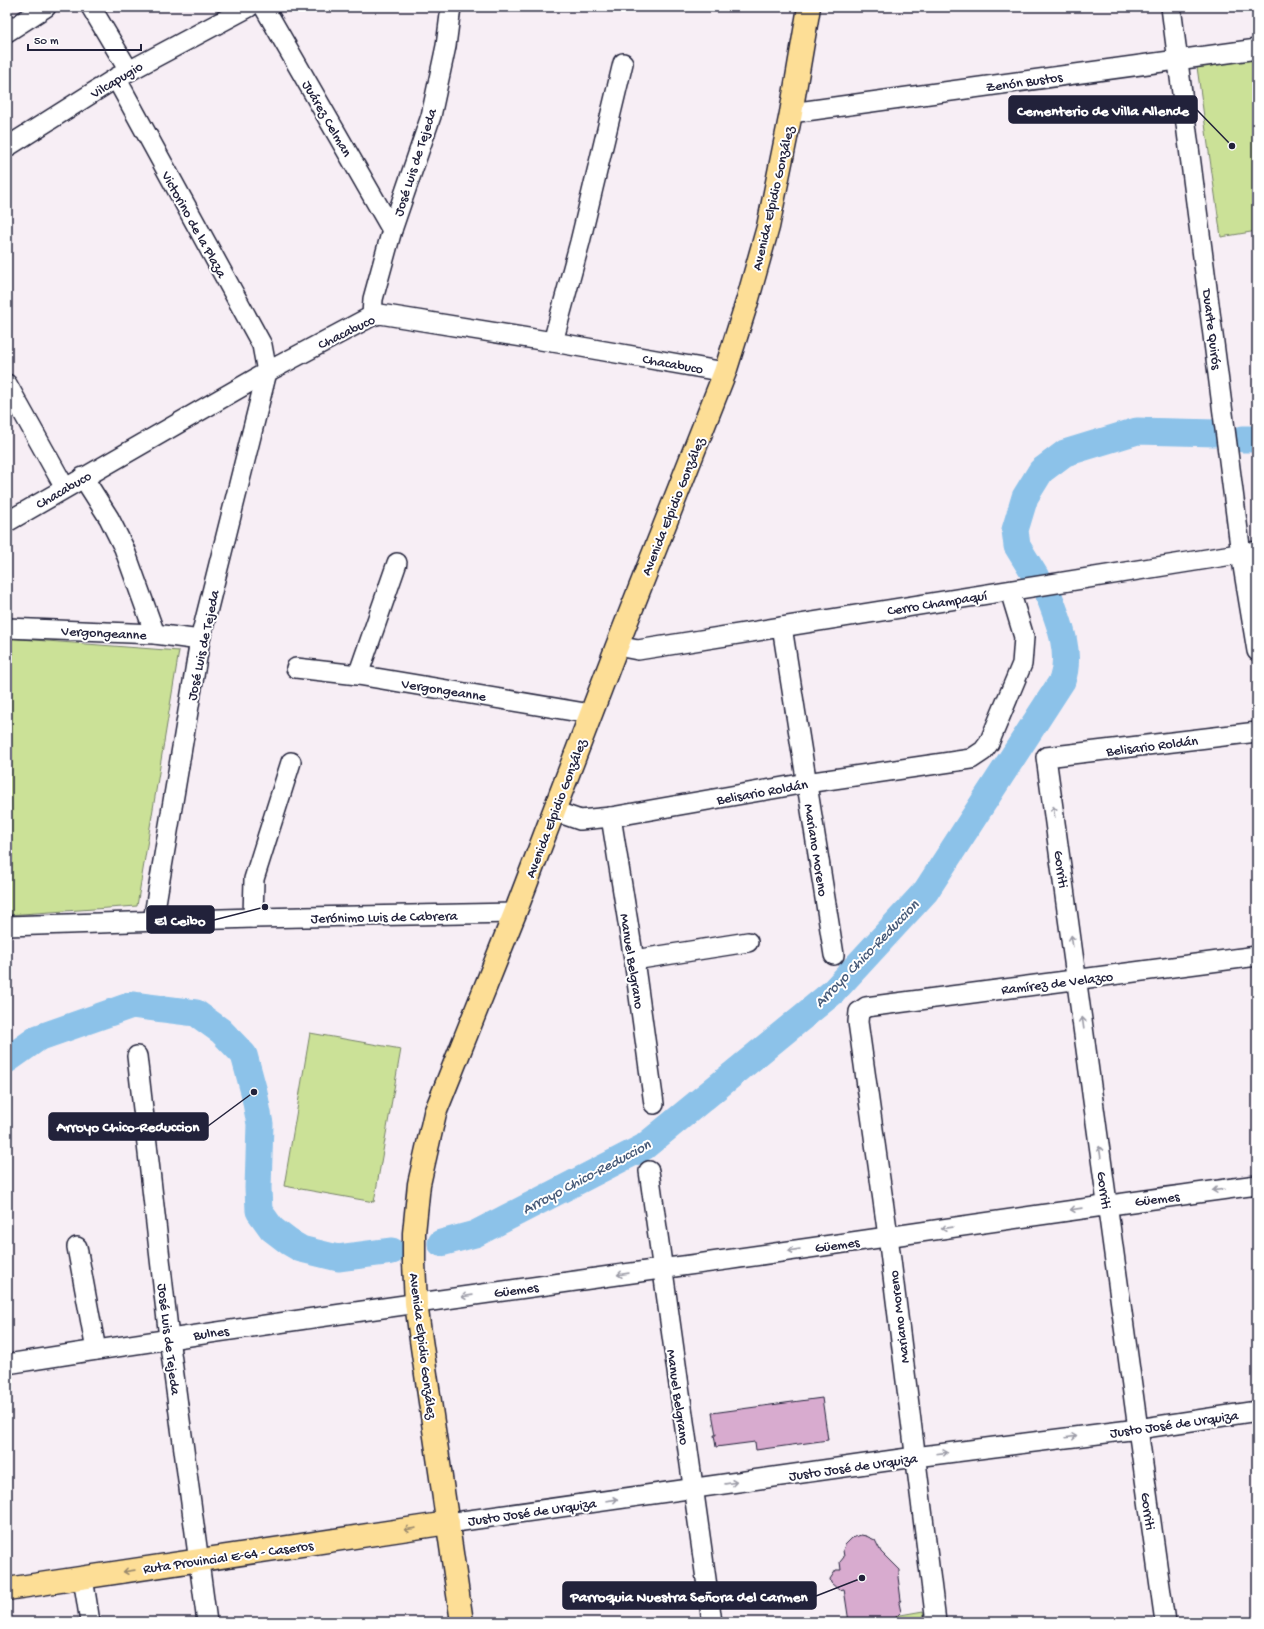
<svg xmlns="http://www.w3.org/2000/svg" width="1264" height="1629" font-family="'Gochi Hand',sans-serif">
<rect width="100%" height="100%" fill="#f7eef5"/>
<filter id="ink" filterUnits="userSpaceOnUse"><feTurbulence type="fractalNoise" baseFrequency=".025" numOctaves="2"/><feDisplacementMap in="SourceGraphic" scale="8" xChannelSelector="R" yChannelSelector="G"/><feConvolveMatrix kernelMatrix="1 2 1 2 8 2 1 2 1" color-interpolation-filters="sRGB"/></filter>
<g filter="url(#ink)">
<g fill="#cbe197" stroke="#768269">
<path d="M1257 53V231L1221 237 1196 60Z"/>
<path d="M7 638 179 651 137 906 7 915Z"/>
<path d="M310 1033 401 1049 374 1202 284 1186Z"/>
<path d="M923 1611 925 1622H891L890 1621 895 1616Z"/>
</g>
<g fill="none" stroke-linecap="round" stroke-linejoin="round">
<g stroke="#8cc2e9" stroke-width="27">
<path d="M1243 439H1257"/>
<path d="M1036 577 1017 546 1015 530 1025 497 1041 471 1065 453 1137 431 1216 433"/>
<path d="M7 1060 38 1038 132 1005 196 1013 221 1031 244 1055 254 1092 260 1124 258 1188 259 1211 272 1229 289 1242 301 1249 338 1258 392 1251"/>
<path d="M441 1243 475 1234 644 1147 833 992 926 891 1062 681C1072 653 1059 622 1049 596"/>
</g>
</g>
<g fill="#d8abcf" stroke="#22223b">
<path d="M822 1398 828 1440 756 1450 755 1442 716 1447 714 1435H716L712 1413Z"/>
<path d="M861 1535 866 1536 875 1540 881 1552 899 1570V1574L898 1577 901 1600 899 1603 901 1612 891 1622H849L844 1589 839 1590 831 1583 830 1579 836 1570H841L840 1562 844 1557 843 1550 845 1545 852 1538Z"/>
</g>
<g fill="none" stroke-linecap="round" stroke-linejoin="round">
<g stroke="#22223b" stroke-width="22">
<g id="minor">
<path d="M91 7 129 71"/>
<path d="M264 7 392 230"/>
<path d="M1171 7 1241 554 1257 651"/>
<path d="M7 32 46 7"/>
<path d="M116 78 262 345 267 372 200 640 153 921"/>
<path d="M791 113 1257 49"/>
<path d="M7 147 116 78 249 7"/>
<path d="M372 316 373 299 392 230 431 116 446 46 451 7"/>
<path d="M553 342 580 242 623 63"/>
<path d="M7 384 65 488"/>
<path d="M83 477 109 518 124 548 155 634"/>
<path d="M7 522 267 372 372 316 380 314 553 342 725 372"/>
<path d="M782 627 834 955"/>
<path d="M7 628 155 634 200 640"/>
<path d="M617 646 638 650 1257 551"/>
<path d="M296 668 358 675 591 714"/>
<path d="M358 675 397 563"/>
<path d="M554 811 580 820 611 817 806 783 971 759 983 751 989 743 1022 664 1023 651 1024 637 1010 591"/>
<path d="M611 817 634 960 654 1104"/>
<path d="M253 918 254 879 291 762"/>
<path d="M7 926 253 918 515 913"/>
<path d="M634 960 748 942"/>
<path d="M137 1056 169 1338 207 1622"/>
<path d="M649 1171 712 1622"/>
<path d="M77 1247 96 1350"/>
<path d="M7 1364C224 1329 442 1300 660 1269 859 1242 1058 1211 1257 1185"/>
<path d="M448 1523 915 1457 1138 1429 1257 1411"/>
<path d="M83 1578 90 1622"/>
<path d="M936 1622 888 1236 858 1022 859 1012 866 1007 1257 956"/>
<path d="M1165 1622 1138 1429 1046 757 1257 732"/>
</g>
</g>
<g stroke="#22223b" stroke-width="25">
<g id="major">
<path d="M7 1589 448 1523"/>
<path d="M462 1622 421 1340 416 1303 414 1263V1233L419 1184 435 1113 515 913 617 646 725 372 747 302 768 227 791 113 809 7"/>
</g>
</g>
<use href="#minor" stroke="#fff" stroke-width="19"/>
<use href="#major" stroke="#fdde96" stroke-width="22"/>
</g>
<defs><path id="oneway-shaft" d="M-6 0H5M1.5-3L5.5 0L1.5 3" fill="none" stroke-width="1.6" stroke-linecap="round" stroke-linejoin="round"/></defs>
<g stroke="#9c9ca7">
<use href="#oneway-shaft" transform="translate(1054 812) rotate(-98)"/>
<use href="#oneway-shaft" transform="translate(1072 941) rotate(-98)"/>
<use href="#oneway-shaft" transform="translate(1083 1023) rotate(-98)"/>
<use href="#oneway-shaft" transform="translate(1100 1152) rotate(-98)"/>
<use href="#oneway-shaft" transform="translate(1218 1190) rotate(173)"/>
<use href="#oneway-shaft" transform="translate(1076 1209) rotate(172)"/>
<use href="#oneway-shaft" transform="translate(947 1228) rotate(172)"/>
<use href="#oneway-shaft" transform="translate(794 1250) rotate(172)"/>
<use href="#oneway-shaft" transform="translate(623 1274) rotate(172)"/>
<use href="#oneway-shaft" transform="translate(467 1296) rotate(172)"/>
<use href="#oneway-shaft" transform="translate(1071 1437) rotate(-7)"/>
<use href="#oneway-shaft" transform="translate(942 1453) rotate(-7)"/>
<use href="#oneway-shaft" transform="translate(731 1483) rotate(-8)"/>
<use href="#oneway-shaft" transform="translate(612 1500) rotate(-8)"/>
</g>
<g stroke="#9a896d">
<use href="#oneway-shaft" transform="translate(410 1529) rotate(172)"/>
<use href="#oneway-shaft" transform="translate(129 1571) rotate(172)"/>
</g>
</g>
<g text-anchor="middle" stroke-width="4" stroke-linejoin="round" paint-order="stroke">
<g font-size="14" fill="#22223b" stroke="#fff">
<text transform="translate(116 79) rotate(-31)" y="5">Vilcapugio</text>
<text transform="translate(1024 81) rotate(-8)" y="5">Zenón Bustos</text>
<text transform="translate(328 118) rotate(60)" y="5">Juárez Celman</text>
<text transform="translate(414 162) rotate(-72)" y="5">José Luis de Tejeda</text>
<text transform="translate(772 198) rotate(-77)" y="5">Avenida Elpidio González</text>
<text transform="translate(195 224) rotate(61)" y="5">Victorino de la Plaza</text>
<text transform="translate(1213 329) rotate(83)" y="5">Duarte Quirós</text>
<text transform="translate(346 331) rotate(-26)" y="5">Chacabuco</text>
<text transform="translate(673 363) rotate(10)" y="5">Chacabuco</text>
<text transform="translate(63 489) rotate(-30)" y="5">Chacabuco</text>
<text transform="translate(672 506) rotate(-68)" y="5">Avenida Elpidio González</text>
<text transform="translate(937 602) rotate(-9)" y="5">Cerro Champaquí</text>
<text transform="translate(104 632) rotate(3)" y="5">Vergongeanne</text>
<text transform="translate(202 645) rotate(-78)" y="5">José Luis de Tejeda</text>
<text transform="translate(444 689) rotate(9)" y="5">Vergongeanne</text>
<text transform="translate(1152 745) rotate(-7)" y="5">Belisario Roldán</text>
<text transform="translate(762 791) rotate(-10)" y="5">Belisario Roldán</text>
<text transform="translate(555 808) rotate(-69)" y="5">Avenida Elpidio González</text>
<text transform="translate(817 850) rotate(81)" y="5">Mariano Moreno</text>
<text transform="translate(1062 869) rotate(82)" y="5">Gorriti</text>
<text transform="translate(384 916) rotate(-1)" y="5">Jerónimo Luis de Cabrera</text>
<text transform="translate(633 961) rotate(81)" y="5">Manuel Belgrano</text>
<text transform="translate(1057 982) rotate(-7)" y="5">Ramírez de Velazco</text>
<text transform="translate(1105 1190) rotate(82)" y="5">Gorriti</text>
<text transform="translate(1157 1198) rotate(-7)" y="5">Güemes</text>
<text transform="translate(837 1244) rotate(-8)" y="5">Güemes</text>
<text transform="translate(516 1289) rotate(-8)" y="5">Güemes</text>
<text transform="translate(898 1317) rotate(-97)" y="5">Mariano Moreno</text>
<text transform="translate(211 1332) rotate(-8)" y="5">Bulnes</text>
<text transform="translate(170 1339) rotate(83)" y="5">José Luis de Tejeda</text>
<text transform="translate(424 1346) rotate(83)" y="5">Avenida Elpidio González</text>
<text transform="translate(679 1397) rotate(82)" y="5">Manuel Belgrano</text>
<text transform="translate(1174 1423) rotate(-8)" y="5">Justo José de Urquiza</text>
<text transform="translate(853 1466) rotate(-8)" y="5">Justo José de Urquiza</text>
<text transform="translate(532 1511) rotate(-8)" y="5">Justo José de Urquiza</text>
<text transform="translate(1149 1511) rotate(82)" y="5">Gorriti</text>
<text transform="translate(228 1556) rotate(-8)" y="5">Ruta Provincial E-64 - Caseros</text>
</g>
<g font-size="15" font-style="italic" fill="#475a78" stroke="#fff">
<text transform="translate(866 953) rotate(-46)" y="5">Arroyo Chico-Reduccion</text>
<text transform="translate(586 1176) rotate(-28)" y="5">Arroyo Chico-Reduccion</text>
</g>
</g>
<path fill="none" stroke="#22223b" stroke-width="1.5" d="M1232 146L1197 110M265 907L214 920M254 1092L208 1126M862 1578L816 1596"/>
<g fill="#22223b" stroke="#fff" stroke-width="1.5">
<circle cx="1232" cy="146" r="4"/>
<circle cx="265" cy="907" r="4"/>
<circle cx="254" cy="1092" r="4"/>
<circle cx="862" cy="1578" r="4"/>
</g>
<g fill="#22223b" stroke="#22223b" stroke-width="1.5">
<rect x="1009" y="96" width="188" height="27" rx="4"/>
<rect x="147" y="906" width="67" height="27" rx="4"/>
<rect x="49" y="1113" width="159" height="27" rx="4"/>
<rect x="563" y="1582" width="253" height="27" rx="4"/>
</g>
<g font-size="15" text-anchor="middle" font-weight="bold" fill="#fff">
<text x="1103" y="115">Cementerio de Villa Allende</text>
<text x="180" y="925">El Ceibo</text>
<text x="128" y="1131">Arroyo Chico-Reduccion</text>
<text x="689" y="1601">Parroquia Nuestra Señora del Carmen</text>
</g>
<rect width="1264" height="1629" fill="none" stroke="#fff" stroke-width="24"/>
<rect x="12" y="12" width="1240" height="1605" fill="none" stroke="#22223b" stroke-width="1.5" filter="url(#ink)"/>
<path d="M28 44v6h113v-6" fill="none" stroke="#22223b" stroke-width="2"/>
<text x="34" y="44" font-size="12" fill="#22223b" stroke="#ffffff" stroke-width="3" paint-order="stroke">50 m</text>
</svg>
